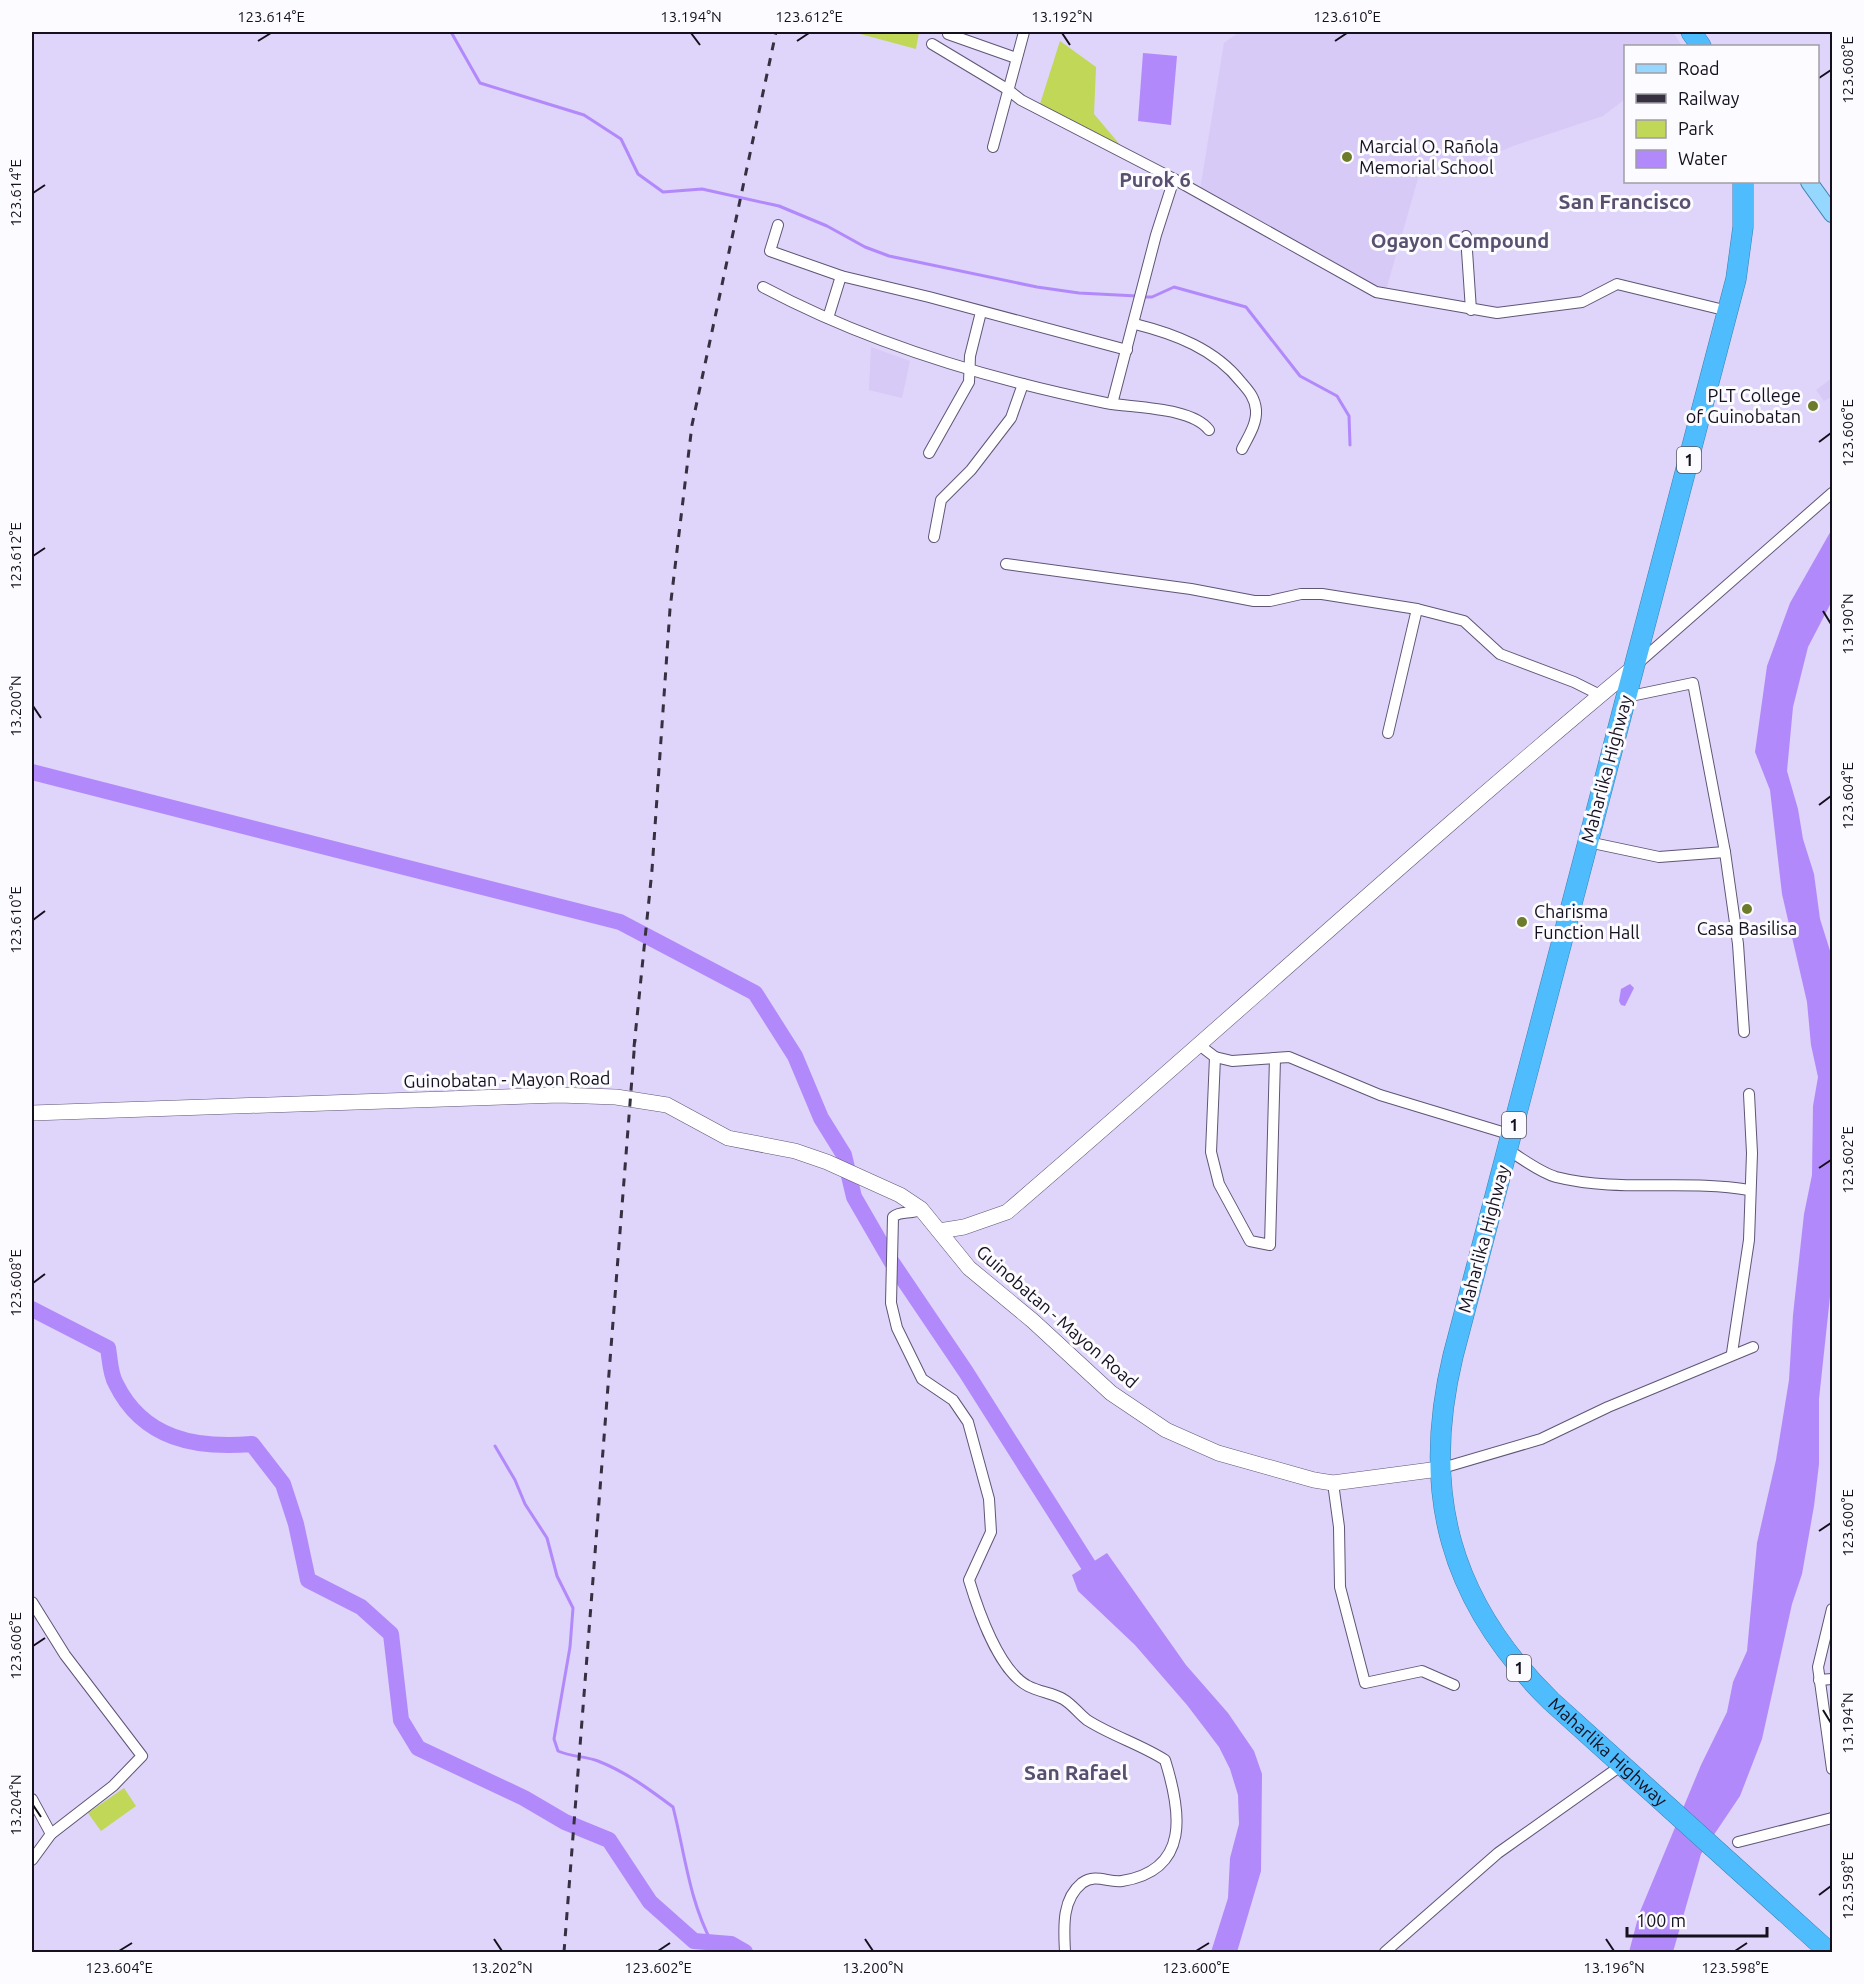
<svg xmlns="http://www.w3.org/2000/svg" width="1864" height="1984" font-family="Ubuntu,sans-serif">
<rect width="100%" height="100%" fill="#dfd4f9"/>
<g fill="#d7caf6">
<path d="M1239 32H1673L1682 46H1626L1625 99 1603 116 1513 146 1442 176 1421 168 1386 290 1368 285 1200 190 1224 43Z"/>
<path d="M871 347 910 361 902 398 869 390Z"/>
<path d="M1832 378V397L1824 401 1816 390Z"/>
</g>
<g fill="#c0d758">
<path d="M853 32H919L916 49Z"/>
<path d="M1060 41 1096 67 1094 114 1121 146 1040 104Z"/>
<path d="M124 1788 136 1806 101 1831 88 1813Z"/>
</g>
<g fill="#b289fb">
<path d="M1143 53 1177 56 1171 125 1138 121Z"/>
<path d="M1832 529V601L1808 647 1793 707 1787 771 1798 809 1803 839 1814 874 1820 919 1832 957V1278L1819 1399V1464L1814 1506 1802 1574 1792 1604 1762 1739 1740 1796 1701 1854 1673 1952H1629L1639 1914 1701 1765 1727 1712 1733 1682 1747 1651 1757 1543 1776 1460 1789 1380 1793 1315 1804 1214 1812 1175 1813 1106 1818 1077 1811 1045 1807 1002 1782 894 1770 790 1755 752 1767 666 1790 603Z"/>
<path d="M1630 984 1634 988 1625 1006 1621 1005 1619 1001 1621 989Z"/>
<path d="M1107 1553 1186 1665 1228 1713 1254 1751 1262 1774 1261 1871 1237 1952H1211L1228 1898 1230 1858 1239 1824 1238 1795 1230 1769 1219 1747 1187 1705 1135 1645 1078 1591 1072 1575Z"/>
</g>
<g fill="none" stroke-linecap="round" stroke-linejoin="round">
<g stroke="#b289fb" stroke-width="3">
<path d="M451 32 480 83 584 115 621 139 638 174 663 192 702 189 779 206 827 226 865 247 889 256 1037 287 1079 293 1137 296"/>
<path d="M1143 297H1152L1174 287 1246 307 1300 376 1337 396 1349 416 1350 445"/>
<path d="M495 1446 515 1480 525 1504 547 1538 557 1576 573 1608 570 1647 554 1739 558 1751C571 1757 585 1756 598 1761 626 1772 649 1789 673 1807 685 1854 689 1900 712 1943"/>
</g>
<g stroke="#b289fb" stroke-width="16">
<path d="M32 772 620 922 755 993 795 1056 821 1118 844 1155 854 1197 891 1261 966 1372 1099 1582"/>
<path d="M32 1309 108 1348C110 1359 110 1374 116 1384 143 1439 196 1449 252 1444L283 1484 296 1524 308 1580 361 1607 391 1634 401 1720 418 1748 524 1798 565 1822 609 1840 650 1902 694 1941 731 1944 745 1952"/>
</g>
<g stroke="#5f5575" stroke-width="12">
<g id="street">
<path d="M948 34 1016 58"/>
<path d="M932 44 1007 89 1021 100 1174 179 1376 292 1497 313 1582 302 1617 284 1728 311"/>
<path d="M993 147 1024 32"/>
<path d="M778 225 770 251 841 276 929 297 1127 350"/>
<path d="M1466 236 1471 310"/>
<path d="M763 287C870 344 988 379 1106 403 1134 408 1192 407 1209 430"/>
<path d="M828 318 841 276"/>
<path d="M1135 324C1175 334 1215 349 1241 382 1249 391 1255 398 1256 410 1257 424 1248 437 1242 449"/>
<path d="M1112 404 1156 235 1174 179"/>
<path d="M929 453 969 382 970 356 981 312"/>
<path d="M934 537 941 500 971 470 1011 418 1023 384"/>
<path d="M1006 564 1191 589 1254 601H1270L1301 594H1322L1417 609 1464 621 1500 654 1574 682 1600 695"/>
<path d="M1636 665 1832 493"/>
<path d="M1626 697 1693 683 1725 852 1738 944 1744 1032"/>
<path d="M1388 733 1417 609"/>
<path d="M1588 842 1659 857 1725 852"/>
<path d="M1198 1044 1215 1057 1211 1152 1219 1184 1250 1241 1270 1245 1275 1058"/>
<path d="M1215 1057 1232 1061 1289 1057 1380 1095 1512 1135"/>
<path d="M1508 1150C1523 1159 1539 1172 1556 1177 1619 1193 1686 1179 1749 1190"/>
<path d="M921 1209C912 1215 901 1210 893 1217L891 1303 897 1328 922 1379 953 1400 968 1422 989 1499 991 1532 969 1580C978 1610 999 1671 1028 1686 1039 1692 1053 1693 1063 1699 1072 1704 1079 1714 1087 1720 1112 1736 1140 1744 1165 1760 1181 1811 1191 1870 1122 1881 1108 1883 1096 1873 1082 1883 1061 1900 1064 1929 1065 1952"/>
<path d="M1732 1353 1749 1240 1752 1153 1749 1094"/>
<path d="M1439 1469 1541 1439 1608 1407 1753 1347"/>
<path d="M1333 1483 1339 1527 1340 1587 1365 1683 1422 1671 1454 1685"/>
<path d="M32 1602 65 1655 142 1756 113 1786 51 1834"/>
<path d="M1832 1609 1818 1667 1832 1769"/>
<path d="M1819 1680 1832 1679"/>
<path d="M32 1799 51 1834 32 1860"/>
<path d="M1738 1842 1832 1818"/>
<path d="M1385 1952 1498 1853 1622 1765"/>
</g>
</g>
<g stroke="#5f5575" stroke-width="16">
<g id="secondary">
<path d="M32 1113 559 1095 616 1097 667 1105 728 1138 795 1151 827 1162 900 1195 921 1209 969 1268 1033 1321 1111 1393 1166 1430 1218 1453 1314 1480 1333 1483 1439 1469"/>
<path d="M939 1231 964 1227 1007 1212C1217 1032 1421 844 1634 667"/>
</g>
</g>
<g stroke="#3b80af" stroke-width="18">
<path id="primary" d="M1809 182 1832 214"/>
</g>
<g stroke="#3b80af" stroke-width="21">
<g id="highway">
<path d="M1691 32 1701 46"/>
<path id="s1" d="M1743 182V227L1736 279 1453 1356C1420 1493 1450 1602 1551 1701L1829 1952"/>
</g>
</g>
<use href="#street" stroke="#fff" stroke-width="10"/>
<use href="#secondary" stroke="#fff" stroke-width="15"/>
<use href="#primary" stroke="#95d7fe" stroke-width="16"/>
<use href="#highway" stroke="#4fbcfd" stroke-width="20"/>
<g stroke="#363041" stroke-width="3" stroke-dasharray="8 8" stroke-linecap="butt">
<path d="M634 1047 652 870 670 609 692 425 776 32"/>
<path d="M564 1952 635 1039"/>
</g>
</g>
<path fill="none" stroke="#15101d" stroke-width="2" d="M691 33 700 45M1062 33 1070 45M258 41 271 33M797 41 809 33M1335 41 1347 33M1819 78 1831 70M33 193 45 185M1819 442 1831 433M33 556 45 548M1823 611 1831 624M33 706 41 718M1819 805 1831 796M33 920 45 911M1819 1168 1831 1160M33 1283 45 1274M1819 1531 1831 1523M33 1646 45 1638M1823 1710 1831 1723M33 1805 41 1817M1819 1895 1831 1886M494 1939 502 1951M865 1939 873 1951M1606 1939 1614 1951M119 1951 132 1943M658 1951 670 1943M1196 1951 1209 1943M1735 1951 1747 1943"/>
<g fill="#6d7c2a" stroke="#fcfbff" stroke-width="2">
<circle cx="1347" cy="157" r="6"/>
<circle cx="1813" cy="406" r="6"/>
<circle cx="1747" cy="909" r="6"/>
<circle cx="1522" cy="922" r="6"/>
</g>
<g text-anchor="middle" stroke-width="6" stroke-linejoin="round" paint-order="stroke">
<g fill="#fcfbff" stroke="#5a5661" stroke-width="1.5">
<rect x="1677" y="447" width="24" height="26" rx="4.5"/>
<rect x="1502" y="1112" width="24" height="26" rx="4.5"/>
<rect x="1507" y="1655" width="24" height="26" rx="4.5"/>
</g>
<g font-size="16" font-weight="bold" fill="#15101d">
<text x="1689" y="466">1</text>
<text x="1514" y="1131">1</text>
<text x="1519" y="1674">1</text>
</g>
<g font-size="18" fill="#15101d" stroke="#fcfbff" text-anchor="start">
<text x="1359" y="153">Marcial O. Rañola<tspan x="1359" dy="21">Memorial School</tspan></text>
<text x="1801" y="402" text-anchor="end">PLT College<tspan x="1801" dy="21">of Guinobatan</tspan></text>
<text x="1534" y="918">Charisma<tspan x="1534" dy="21">Function Hall</tspan></text>
<text x="1747" y="935" text-anchor="middle">Casa Basilisa</text>
</g>
<g font-size="18" fill="#15101d" stroke="#fcfbff">
<text transform="translate(1607 769) rotate(-75)" y="6">Maharlika Highway</text>
<text transform="translate(507 1080) rotate(-1)" y="6">Guinobatan - Mayon Road</text>
<text transform="translate(1484 1239) rotate(-75)" y="6">Maharlika Highway</text>
<text transform="translate(1057 1317) rotate(41)" y="6">Guinobatan - Mayon Road</text>
<text dy="6" stroke="none"><textPath href="#s1" startOffset="1665">Maharlika Highway</textPath></text>
</g>
<g font-size="20" font-weight="bold" fill="#594f6f" stroke="#fcfbff">
<text x="1155" y="187">Purok 6</text>
<text x="1460" y="248">Ogayon Compound</text>
</g>
<g font-size="21" font-weight="bold" fill="#594f6f" stroke="#fcfbff">
<text x="1625" y="209">San Francisco</text>
<text x="1076" y="1780">San Rafael</text>
</g>
</g>
<rect width="1864" height="1984" fill="none" stroke="#fcfbff" stroke-width="66"/>
<rect x="1624" y="45" width="195" height="138" fill="#fcfbff" stroke="#a09da5" stroke-width="1.5"/>
<rect x="1636" y="64" width="30" height="9" fill="#95d7fe" stroke="#a09da5" stroke-width="1.5"/>
<text x="1678" y="75" font-size="18" fill="#15101d">Road</text>
<rect x="1636" y="94" width="30" height="9" fill="#363041" stroke="#a09da5" stroke-width="1.5"/>
<text x="1678" y="105" font-size="18" fill="#15101d">Railway</text>
<rect x="1636" y="120" width="30" height="18" fill="#c0d758" stroke="#a09da5" stroke-width="1.5"/>
<text x="1678" y="135" font-size="18" fill="#15101d">Park</text>
<rect x="1636" y="150" width="30" height="18" fill="#b289fb" stroke="#a09da5" stroke-width="1.5"/>
<text x="1678" y="165" font-size="18" fill="#15101d">Water</text>
<path d="M1627 1927v9h140v-9" fill="none" stroke="#15101d" stroke-width="3"/>
<text x="1636" y="1927" font-size="18" fill="#15101d" stroke="#fcfbff" stroke-width="4.5" paint-order="stroke">100 m</text>
<rect x="33" y="33" width="1798" height="1918" fill="none" stroke="#15101d" stroke-width="2"/>
<g font-size="15" text-anchor="middle" fill="#15101d">
<text x="271" y="22">123.614°E</text>
<text x="691" y="22">13.194°N</text>
<text x="809" y="22">123.612°E</text>
<text x="1062" y="22">13.192°N</text>
<text x="1347" y="22">123.610°E</text>
<text transform="translate(1848 70) rotate(-90)" y="5">123.608°E</text>
<text transform="translate(16 193) rotate(-90)" y="5">123.614°E</text>
<text transform="translate(1848 433) rotate(-90)" y="5">123.606°E</text>
<text transform="translate(16 556) rotate(-90)" y="5">123.612°E</text>
<text transform="translate(1848 624) rotate(-90)" y="5">13.190°N</text>
<text transform="translate(16 706) rotate(-90)" y="5">13.200°N</text>
<text transform="translate(1848 796) rotate(-90)" y="5">123.604°E</text>
<text transform="translate(16 920) rotate(-90)" y="5">123.610°E</text>
<text transform="translate(1848 1160) rotate(-90)" y="5">123.602°E</text>
<text transform="translate(16 1283) rotate(-90)" y="5">123.608°E</text>
<text transform="translate(1848 1523) rotate(-90)" y="5">123.600°E</text>
<text transform="translate(16 1646) rotate(-90)" y="5">123.606°E</text>
<text transform="translate(1848 1723) rotate(-90)" y="5">13.194°N</text>
<text transform="translate(16 1805) rotate(-90)" y="5">13.204°N</text>
<text transform="translate(1848 1886) rotate(-90)" y="5">123.598°E</text>
<text x="119" y="1973">123.604°E</text>
<text x="502" y="1973">13.202°N</text>
<text x="658" y="1973">123.602°E</text>
<text x="873" y="1973">13.200°N</text>
<text x="1196" y="1973">123.600°E</text>
<text x="1614" y="1973">13.196°N</text>
<text x="1735" y="1973">123.598°E</text>
</g>
</svg>
